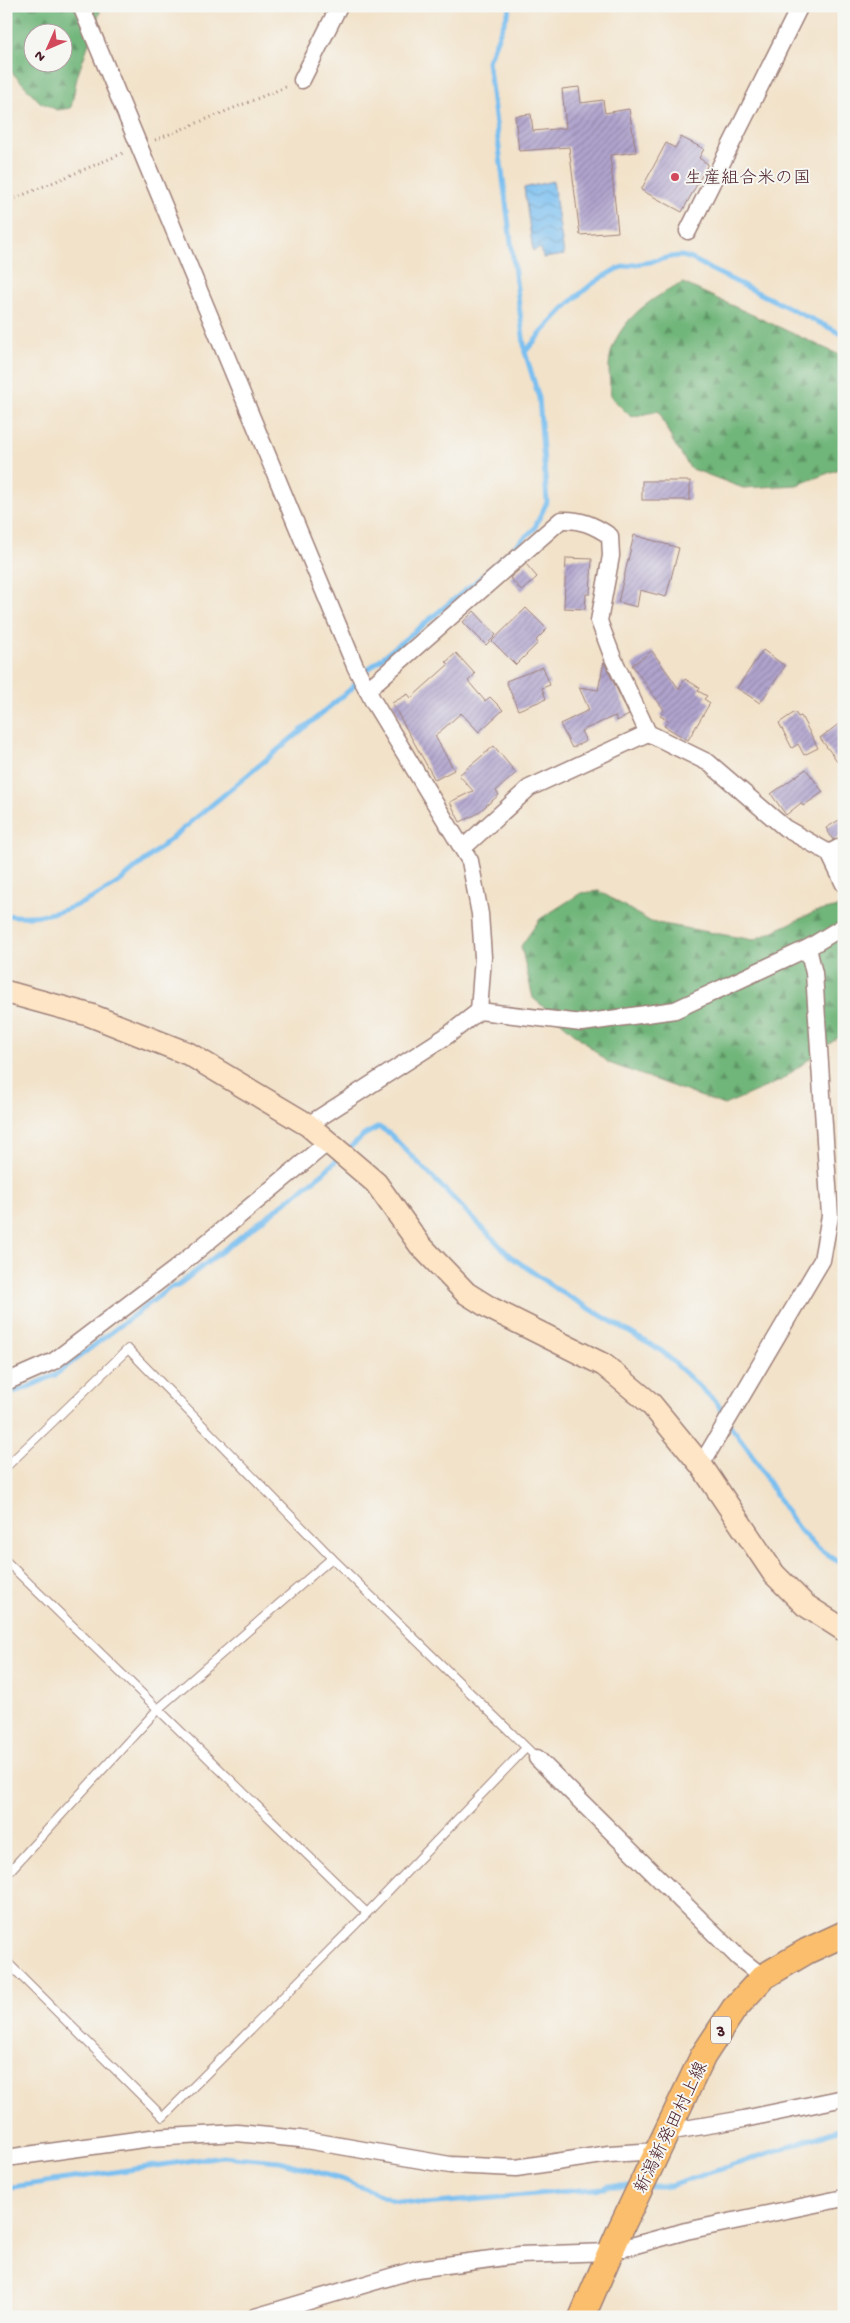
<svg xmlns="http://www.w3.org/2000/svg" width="850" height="2323" font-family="'Gochi Hand','Klee One',sans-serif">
<defs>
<pattern id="forest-firs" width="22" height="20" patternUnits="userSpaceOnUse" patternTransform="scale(1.25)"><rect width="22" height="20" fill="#6fb579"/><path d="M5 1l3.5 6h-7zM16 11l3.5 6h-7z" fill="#5d9363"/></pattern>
<pattern id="water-waves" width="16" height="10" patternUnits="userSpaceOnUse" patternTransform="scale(1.25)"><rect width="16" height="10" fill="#7abff0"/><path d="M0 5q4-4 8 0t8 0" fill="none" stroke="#669bc3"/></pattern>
<pattern id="building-hatch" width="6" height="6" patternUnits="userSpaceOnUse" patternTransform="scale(1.25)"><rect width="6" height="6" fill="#b0a4ce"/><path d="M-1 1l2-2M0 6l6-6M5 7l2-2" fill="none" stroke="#9185a7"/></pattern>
</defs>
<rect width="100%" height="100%" fill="#f6f6f2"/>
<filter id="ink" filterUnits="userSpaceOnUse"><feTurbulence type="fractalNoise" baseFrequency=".02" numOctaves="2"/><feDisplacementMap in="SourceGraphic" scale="10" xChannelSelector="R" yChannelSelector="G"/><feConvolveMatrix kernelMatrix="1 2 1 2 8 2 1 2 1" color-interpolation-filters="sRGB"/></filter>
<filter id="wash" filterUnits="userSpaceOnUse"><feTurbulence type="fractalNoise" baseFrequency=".0096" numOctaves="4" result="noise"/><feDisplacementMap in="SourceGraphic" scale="20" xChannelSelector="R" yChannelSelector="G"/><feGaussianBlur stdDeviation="1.12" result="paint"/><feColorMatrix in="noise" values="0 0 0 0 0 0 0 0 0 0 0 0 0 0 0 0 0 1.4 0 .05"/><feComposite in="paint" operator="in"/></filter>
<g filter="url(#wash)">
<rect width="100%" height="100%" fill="#f2e2c9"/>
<g fill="url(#forest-firs)" stroke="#5c6a52" fill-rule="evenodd">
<path d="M6 6H102L77 77 71 108 57 110 40 102 6 66ZM32 32H62V62H32Z"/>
<path d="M683 283 844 357V467L797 485 743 488 690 468 672 440 659 411 631 417 611 397C610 387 609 376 609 366 611 326 649 298 683 283Z"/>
<path d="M599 891 651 922 754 940 815 912 844 906V1033L780 1081 724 1105 609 1063 533 998 521 946 540 919 581 893Z"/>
</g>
<path fill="url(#water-waves)" stroke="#626f8e" d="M553 181 564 255 543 258 541 248 533 251 524 188Z"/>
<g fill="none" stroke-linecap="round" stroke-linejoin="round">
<g stroke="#7abff0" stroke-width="5">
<path d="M525 352C550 323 578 289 613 271 623 265 638 264 650 262 679 255 682 251 708 268L844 335"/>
<path d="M6 915C47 921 86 905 119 882L351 689 366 671 473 584 534 529 547 502 539 398 525 352 488 61 511 6"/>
<path d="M346 1151 364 1135 379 1127 390 1134 510 1256 558 1290 663 1352 717 1403 725 1416"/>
<path d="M6 1394 26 1388 55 1375 171 1287 177 1286 323 1173 338 1159"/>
<path d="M729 1424C738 1436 748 1448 756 1461 784 1506 795 1539 844 1565"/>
<path d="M649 2186H670L844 2128"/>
<path d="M6 2188 222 2156 279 2161 344 2180 393 2200 425 2204 604 2188 608 2186H633"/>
</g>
</g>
<g id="blocks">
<g fill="url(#building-hatch)">
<path d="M579 87 581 103 603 100 605 113 629 109 636 152 610 155 618 232 580 235 569 147 519 151 515 116 531 114 533 131 566 128 562 89Z"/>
<path d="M681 137 704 149 699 158 708 164 682 212 641 190 666 143 675 148Z"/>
<rect x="642" y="481" width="48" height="19"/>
<path d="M634 535 679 548 666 597 640 590 637 607 618 602Z"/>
<path d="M566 558 592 559 590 594H586L585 609 564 608Z"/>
<path d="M526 564 537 577 522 591 510 578Z"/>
<path d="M526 608 547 629 536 640 538 643 516 665 492 641Z"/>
<path d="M474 611 496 635 486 645 463 622Z"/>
<path d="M763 650 785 666 760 703 737 688Z"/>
<path d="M652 651 679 689 685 679 700 688 698 691 707 696 704 699 710 703 688 740 664 726 668 720 660 716 664 710 632 665Z"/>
<path d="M456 653 475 674 468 681 485 701 490 697 503 710 479 732 461 713 435 736 454 770 435 780 392 703 408 694 411 698 449 664 446 662Z"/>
<path d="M604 662 629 715 617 721 615 716 581 731 586 741 572 748 560 724 589 710 579 687 598 690Z"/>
<path d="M543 667 550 685 542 688 546 699 518 710 506 681Z"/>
<path d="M795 712 798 717 801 716 818 748 804 755 798 744 792 748 779 723Z"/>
<path d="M844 720V770L820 738Z"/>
<path d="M494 746 516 773 496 791 499 795 475 815 460 822 450 802 473 791 459 775Z"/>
<path d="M806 769 823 792 803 806 801 803 786 815 771 794Z"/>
<path d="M844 817V835L833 840 826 828Z"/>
</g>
</g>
</g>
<g filter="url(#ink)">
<use href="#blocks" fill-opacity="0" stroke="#9e807a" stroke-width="1"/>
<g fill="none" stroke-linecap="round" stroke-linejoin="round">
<g stroke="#9e807a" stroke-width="10">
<g id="lane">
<path d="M6 1467 128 1349 332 1558 537 1758"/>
<path d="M6 1561 367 1913"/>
<path d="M6 1875 158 1709 332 1558"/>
<path d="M6 1961 163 2117 367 1913 526 1748"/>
</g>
</g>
<g stroke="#9e807a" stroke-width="19">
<g id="street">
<path d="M81 6 355 666 373 701 470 861 480 914 483 957 479 1011"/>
<path d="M302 80 339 6"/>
<path d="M688 231 800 6"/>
<path d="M367 690 561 520C580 519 594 525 610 536L611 556 599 621 613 658 648 733 709 763 785 828 829 853 844 884"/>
<path d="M463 848 529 788 648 733"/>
<path d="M829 853 844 845"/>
<path d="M308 1125 448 1035 479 1011 582 1023 675 1010 808 948 844 926"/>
<path d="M6 1382 54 1361 175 1269 328 1142"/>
<path d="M701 1465 822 1260 830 1216 814 973 808 948"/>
<path d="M537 1758 739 1958 763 1977"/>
<path d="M667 2132 744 2119 844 2098"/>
<path d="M6 2158 151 2138 237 2133 300 2139 450 2165 516 2168 609 2154 658 2151"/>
<path d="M255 2317 417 2269 520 2255 610 2252 686 2231 844 2198"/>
</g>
</g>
<g stroke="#9e807a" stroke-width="25">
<path id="secondary" d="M6 992 90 1015 189 1054 308 1125 376 1183 420 1245 466 1293 490 1308 604 1365 651 1404 701 1465 774 1574 805 1605 844 1630"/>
</g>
<g stroke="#9e807a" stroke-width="28">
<path id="primary" d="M582 2317 620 2230 703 2056 734 2009 763 1977 807 1951 844 1934"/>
</g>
<g stroke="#9e807a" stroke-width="3" stroke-dasharray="1 4" stroke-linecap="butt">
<path d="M155 140 288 86"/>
<path d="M6 202 126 152"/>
</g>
<use href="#lane" stroke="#fff" stroke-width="8"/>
<use href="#street" stroke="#fff" stroke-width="16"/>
<use href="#secondary" stroke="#fde5c5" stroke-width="22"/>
<use href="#primary" stroke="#fabe6d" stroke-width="25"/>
</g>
</g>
<circle fill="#d1495b" stroke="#f6f6f2" stroke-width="2" cx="675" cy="177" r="5"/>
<g text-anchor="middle" stroke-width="4" stroke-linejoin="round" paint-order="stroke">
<rect fill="#f6f6f2" stroke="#7e6067" stroke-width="1" x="711" y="2016.5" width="20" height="27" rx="4"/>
<g font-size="16" font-weight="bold" fill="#4a1f2b">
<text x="721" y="2036">3</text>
</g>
<g font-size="18" fill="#4a1f2b" stroke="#f6f6f2" text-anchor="start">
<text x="685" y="183">生産組合米の国</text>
</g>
<g font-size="18" fill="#4a1f2b" stroke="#f6f6f2">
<text transform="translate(670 2127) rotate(-64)" y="6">新潟新発田村上線</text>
</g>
</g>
<rect width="850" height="2323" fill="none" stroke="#f6f6f2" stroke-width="25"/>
<g transform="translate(48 48) rotate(225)"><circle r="24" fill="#f6f6f2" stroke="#b1a0a2"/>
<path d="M0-4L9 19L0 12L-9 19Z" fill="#d1495b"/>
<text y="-8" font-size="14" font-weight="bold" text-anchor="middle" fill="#4a1f2b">N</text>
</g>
</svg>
